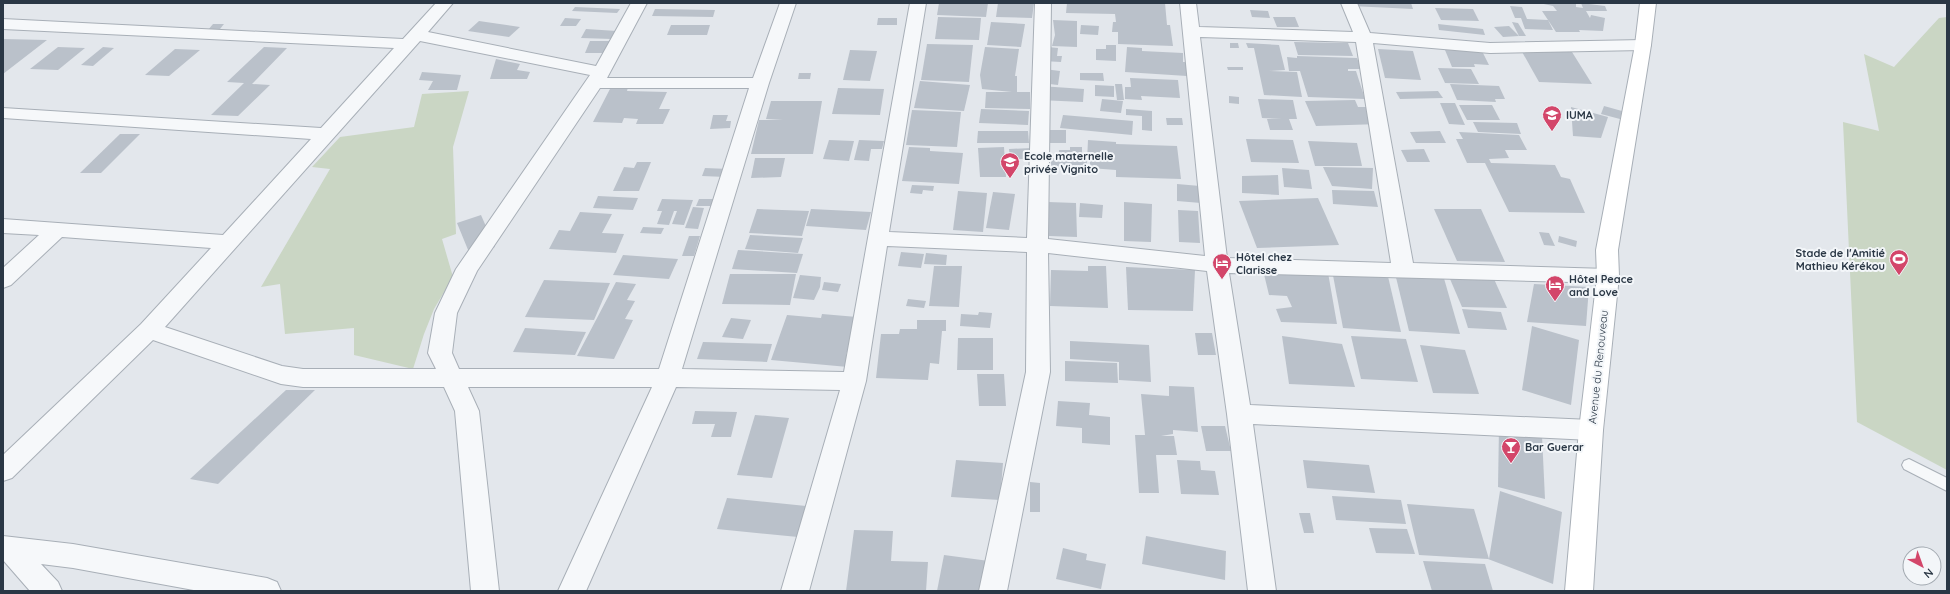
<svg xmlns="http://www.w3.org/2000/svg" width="1950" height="594" font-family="Quicksand,sans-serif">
<rect width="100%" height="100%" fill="#e3e7ec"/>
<g fill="#cad6c4">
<path d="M1947 17V470L1857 422 1843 122 1879 131 1864 54 1894 67 1939 18Z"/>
<path d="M469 91 453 147 456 234 442 239 453 277 434 309 424 334 413 369 354 355V328L285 334 280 284 261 287 330 169 312 167 340 137 414 127 422 94Z"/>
</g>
<g fill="#bac1ca">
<path d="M939 3H988L986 17 937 15Z"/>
<path d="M998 3H1034L1032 18 996 17Z"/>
<path d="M1067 3H1165L1167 25H1170L1173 46 1118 44V32H1112L1113 22H1116L1115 14 1066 13Z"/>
<path d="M1350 3H1411L1413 9 1351 6Z"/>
<path d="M1539 3H1576V7L1583 8 1581 3 1605 6 1607 11H1586L1590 18 1591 15 1605 18 1603 31 1579 30 1580 32H1556L1548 20 1553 30 1525 29 1521 18H1515L1510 6 1522 7 1527 19 1548 20 1542 11H1557L1553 6Z"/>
<path d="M575 7 620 9 617 13 572 11Z"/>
<path d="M1435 8 1473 9 1479 21 1441 20Z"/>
<path d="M655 9 715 10 713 17 652 16Z"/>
<path d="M1250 10 1268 11 1270 18 1252 17Z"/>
<path d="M938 17 981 18 979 40 935 39Z"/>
<path d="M1273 17H1295L1299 27H1277Z"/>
<path d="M565 18 581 19 576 26H560Z"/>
<path d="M878 18H897V25H877Z"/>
<path d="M1053 20 1077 21V47L1052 46 1055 35Z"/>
<path d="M479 21 520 27 509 37 468 31Z"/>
<path d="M991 22 1025 24 1021 47 987 45Z"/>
<path d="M1512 22 1518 23 1526 36H1519Z"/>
<path d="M213 24H224L220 29 208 30Z"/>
<path d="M1438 24 1483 29 1485 35 1439 30Z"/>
<path d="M671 25H710L707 35H667Z"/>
<path d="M1081 25 1099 26 1098 35 1080 34Z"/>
<path d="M1509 26 1519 36 1503 37 1494 27Z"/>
<path d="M586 29 617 31 612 39 581 38Z"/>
<path d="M3 39 47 40 3 74Z"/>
<path d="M590 41H615L610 53H585Z"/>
<path d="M1294 42 1348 43 1353 56 1298 55Z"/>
<path d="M1230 43H1238L1239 48H1230Z"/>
<path d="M1246 43 1279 45 1285 70 1269 71 1297 72 1302 97 1264 95 1254 48H1248Z"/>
<path d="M927 44 973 45 969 82 921 80Z"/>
<path d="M1106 45H1116V61L1096 60V49H1106Z"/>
<path d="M58 47 85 48 58 70 30 69Z"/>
<path d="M103 47 114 48 93 66 81 65Z"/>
<path d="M264 47 287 48 252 84 270 85 238 116 211 115 244 83 227 82Z"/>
<path d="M985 47 1019 49 1015 76H1017V92H1030V109L985 108 986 92H1012L982 89 980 75Z"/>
<path d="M1048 47 1058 48 1057 56H1062L1061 62 1042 61Z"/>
<path d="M1127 47 1142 48V51L1183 53V62H1186L1187 76 1125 72Z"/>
<path d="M175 49 200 50 169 76 145 75Z"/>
<path d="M1378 49 1413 51 1421 80 1385 78Z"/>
<path d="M850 50 877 51 870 81 843 80Z"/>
<path d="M1445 50 1482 51 1489 65 1474 64 1475 67H1452Z"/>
<path d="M1521 50 1572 52 1592 84 1539 82Z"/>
<path d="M1297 56 1357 58 1361 69H1348V71H1356L1365 99 1308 97 1300 71H1289L1287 57 1297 58Z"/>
<path d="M496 59 520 64 517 70 530 72 527 79H490Z"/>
<path d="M1227 67H1243V70H1228Z"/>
<path d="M1438 68 1471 69 1479 84 1445 83Z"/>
<path d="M1044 69 1060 71 1058 85 1041 83Z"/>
<path d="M422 72 461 75 457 90H428L433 81 419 80Z"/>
<path d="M799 73H811L810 79H798Z"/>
<path d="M1080 73H1103L1104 81 1080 80Z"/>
<path d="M1130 78 1178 80 1180 98 1141 96 1142 100 1125 99V87H1131Z"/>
<path d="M920 81 970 85 964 111 914 108Z"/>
<path d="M1115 84H1122L1124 100H1117Z"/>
<path d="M1450 84 1499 86 1505 99H1495L1496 102 1457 100Z"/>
<path d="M1095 85 1114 86V97L1095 96Z"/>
<path d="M1040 86 1084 89 1083 102 1039 100Z"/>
<path d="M611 87H628L627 91 667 92 659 109H670L663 124H636L638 119 624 118 622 123 593 122Z"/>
<path d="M838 88 884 89 880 115 832 114Z"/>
<path d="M1438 91 1443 98 1400 99 1396 92Z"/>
<path d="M1229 96 1239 97V104L1229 103Z"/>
<path d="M1102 99 1123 101 1121 113 1100 111Z"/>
<path d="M1258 99 1293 100 1297 119H1289L1293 130H1270L1267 119H1282L1262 118Z"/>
<path d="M1355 100 1358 107H1372L1381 124 1316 126 1305 101Z"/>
<path d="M771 101H822L813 154H751L759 120H783L766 119Z"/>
<path d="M1440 103H1455L1465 125 1449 124Z"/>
<path d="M1459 105H1492L1500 120H1467Z"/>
<path d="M1604 106 1622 111 1620 119 1601 114Z"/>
<path d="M1571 107 1608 117 1601 138 1573 136Z"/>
<path d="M981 109 1029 111 1028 125 979 123Z"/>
<path d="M1126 109 1152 111V131L1142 130V116L1126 115Z"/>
<path d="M912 110 961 112 957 147 906 145Z"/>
<path d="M713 115H728L726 121H731L730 128 710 129Z"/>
<path d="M1063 115 1133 121 1132 135 1060 128Z"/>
<path d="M1166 118H1182L1183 125H1167Z"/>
<path d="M1473 122 1517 123 1521 134 1478 132Z"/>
<rect x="1048" y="130" width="18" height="13"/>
<path d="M978 131H1028L1029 143H977Z"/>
<path d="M1440 131 1446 143H1416L1410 132Z"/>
<path d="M1459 132 1519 135 1527 150H1505L1509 158 1489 159 1491 163 1555 165 1561 177 1570 179 1585 213 1509 212 1485 163H1467L1456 139H1463Z"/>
<path d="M120 134H140L101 173H80Z"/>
<path d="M1246 139 1293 140 1299 163 1251 162Z"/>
<path d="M829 140 854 141 849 161 823 159Z"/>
<path d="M859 140 884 141 882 149H871L869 161 854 160Z"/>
<path d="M1088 140 1116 142V144L1177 146 1181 179 1116 177V170L1090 168V161H1087Z"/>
<path d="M1308 141 1357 143 1362 166H1315Z"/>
<path d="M909 147 930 148V151L963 153 959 184 902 181Z"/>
<path d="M1004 147 1006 177H980L978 148Z"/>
<path d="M1070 147H1082V160H1087V167L1051 166V158H1059V150H1070Z"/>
<path d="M1032 148 1033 159H1010L1009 149Z"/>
<path d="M1424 149 1430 162H1407L1401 150Z"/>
<path d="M755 158H785L781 177 751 178Z"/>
<path d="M637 162H651L639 191H613L624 167 634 168Z"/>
<path d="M1323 167 1373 168 1372 189 1332 186Z"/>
<path d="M705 168 729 169 726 177 702 176Z"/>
<path d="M1282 168 1309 170 1312 189 1284 187Z"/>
<path d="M1278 175 1279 195 1242 193V176Z"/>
<path d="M1177 184 1200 186 1201 203 1177 201Z"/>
<path d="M912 185 934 186 933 191 923 190 922 194 910 193Z"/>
<path d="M1332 190 1374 191 1378 207 1333 204Z"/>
<path d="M958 191 987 193 983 232 953 230Z"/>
<path d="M993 192 1015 194 1009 230 986 228Z"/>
<path d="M598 196 638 198 633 210 593 208Z"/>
<path d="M1318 198 1339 245 1257 248 1239 201Z"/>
<path d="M662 199 693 200 684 225 672 224 677 211H674L669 225 657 224 662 211H657Z"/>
<path d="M699 199H717L715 206H696Z"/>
<path d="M1048 202 1076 203 1077 237 1049 236Z"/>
<path d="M1124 202 1152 204 1151 242 1124 241Z"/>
<path d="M1080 203 1103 205 1102 218 1079 217Z"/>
<path d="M693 207 704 208 698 229 685 228Z"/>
<path d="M757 209 809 211 802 236 749 233Z"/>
<path d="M811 209 871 212 866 230 806 226Z"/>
<path d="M1434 209H1481L1505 262 1457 261Z"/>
<path d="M1178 210 1198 211 1200 243 1179 242Z"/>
<path d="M580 212 612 214 602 233 624 234 616 253 549 249 559 230 570 231Z"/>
<path d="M481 215 495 247 484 251 473 262 457 223Z"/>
<path d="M643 227 664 228 661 234 640 233Z"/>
<path d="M1539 232 1549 233 1555 246 1544 245Z"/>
<path d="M750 235 803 238 798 253 745 249Z"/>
<path d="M689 236H700L694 256H682Z"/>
<path d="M1559 236 1577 241 1576 247 1558 242Z"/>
<path d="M738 250 803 254 797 273 732 269Z"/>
<path d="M901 252 924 254 921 268 898 266Z"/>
<path d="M926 253 947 255 946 265 924 264Z"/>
<path d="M623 255 678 259 669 279 613 275Z"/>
<path d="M1331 265 1386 268 1401 332 1343 328Z"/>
<path d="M1393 265 1441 268 1460 334 1409 331Z"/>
<path d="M934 266H962L959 307 929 306Z"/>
<path d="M1088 266H1106L1108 308 1050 306 1051 270 1088 271Z"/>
<path d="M1262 266 1327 267 1337 324 1281 322 1276 309 1292 307 1287 296 1269 295Z"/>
<path d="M1126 267 1195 270 1193 311 1128 310Z"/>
<path d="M730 274H796L790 305 722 304Z"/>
<path d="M800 275 821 277 820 287 814 300 793 298Z"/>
<path d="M1450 279H1494L1507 308 1462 307Z"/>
<path d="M544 280 610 283 594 320 525 317Z"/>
<path d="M616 282 636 284 627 300 635 301 625 319 633 320 614 359 577 356Z"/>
<path d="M824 282 841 284 838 292 822 290Z"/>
<path d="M1534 284 1589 287 1586 326 1527 322Z"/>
<path d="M908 299 926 301 924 308 906 306Z"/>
<path d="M1462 309 1501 312 1507 330 1468 328Z"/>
<path d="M979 312 992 313 990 328 960 326 961 314 978 315Z"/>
<path d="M822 314 857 317 846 355 851 356 848 367 771 360 787 315 821 318Z"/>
<path d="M731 318 751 320 743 339 722 337Z"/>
<path d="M917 320H946V331H942L939 364 930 363 928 380 876 378 881 334H899L900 329H917Z"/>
<path d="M1532 326 1579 340 1571 405 1522 390Z"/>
<path d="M525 328 586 332 575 355 513 352Z"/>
<path d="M1195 333H1212L1216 355H1198Z"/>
<path d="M1282 336 1342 344 1355 387 1289 384Z"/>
<path d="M1351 336 1406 339 1418 382 1361 379Z"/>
<path d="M958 338H993V370H957Z"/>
<path d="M1070 341 1149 345 1151 382 1119 380V362L1070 359Z"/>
<path d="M703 342 772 344 767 362 697 359Z"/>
<path d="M1420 345 1465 350 1479 394 1433 393Z"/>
<path d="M1065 361 1117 363 1118 383 1065 381Z"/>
<path d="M977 374H1004L1006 406H979Z"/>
<path d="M1169 386 1194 387 1198 432 1173 430V434L1161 436H1174L1177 455H1156L1159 493H1139L1135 435H1145L1141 394 1169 396Z"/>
<path d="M286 390H315L218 484 190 479Z"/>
<path d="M1058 401 1090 403 1089 415 1110 417V445L1082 443V428L1056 426Z"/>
<path d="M695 411 737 412 731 437H711L715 424H692Z"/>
<path d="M755 415 789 418 772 478 737 475Z"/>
<path d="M1201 426H1225L1231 451H1206Z"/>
<path d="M1499 427 1542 436 1545 499 1498 487Z"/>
<path d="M956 460 1003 463 1000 500 951 497Z"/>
<path d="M1177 460 1200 461 1201 470 1215 471 1219 495 1181 494Z"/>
<path d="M1303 460 1369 465 1375 493 1307 488Z"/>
<path d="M1030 482 1040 483V512H1030Z"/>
<path d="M1500 491 1562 512 1553 584 1488 559 1419 555 1407 504 1474 509 1489 559Z"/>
<path d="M1332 496 1401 500 1406 524 1336 520Z"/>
<path d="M727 498 806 506 798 537 717 529Z"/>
<path d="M1299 513H1310L1314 533H1304Z"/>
<path d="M1369 528 1407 529 1415 554 1376 553Z"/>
<path d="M854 530 893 531 891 561 928 562 926 591H846Z"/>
<path d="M1146 536 1226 551 1225 580 1142 564Z"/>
<path d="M1063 548 1087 554 1086 560 1106 564 1101 589 1056 579Z"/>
<path d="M944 555 1004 563 1000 591H937Z"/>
<path d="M1423 561 1485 564 1493 591H1432Z"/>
</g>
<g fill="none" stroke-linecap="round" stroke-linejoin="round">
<g stroke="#a8afb7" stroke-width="2">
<path id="service" d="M1909 459 1947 478V491L1904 469 1902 465 1904 461Z"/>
</g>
<g stroke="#a8afb7" stroke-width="2">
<g id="minor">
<path d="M436 3H453L428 32 596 66 631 3H647L607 78H753L780 3H796L769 83 682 369 844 372 910 3H926L889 232 1027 238 1035 3H1051L1048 239 1205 256 1180 3H1196L1199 27 1353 32 1341 3H1357L1370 33 1490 43 1643 40 1649 41 1651 45 1649 49 1643 50 1490 53 1373 43 1413 263 1608 269 1616 271 1619 276 1616 281 1608 283 1229 273 1250 405 1591 420 1600 423 1603 430 1600 437 1591 440 1253 424 1276 591H1248L1227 414 1207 271 1048 253 1050 372 1007 591H979L1026 372 1027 252 887 246 866 381 809 591H781L840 390 676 387 586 591H558L652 387H468L479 411 499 591H471L455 411 444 387H303L281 384 153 340 12 478 3 481V455L141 324 211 248 62 237 11 285 3 288V268L39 235 3 233V219L223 235 311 139 3 118V108L321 128 394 48 3 29V19L403 39ZM1200 37 1356 42 1391 263 1227 258ZM420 41 590 75 456 269 435 313 428 353 436 369H303L282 366 165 327ZM600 88H749L659 369H459L452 353 457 313 477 271Z"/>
<path d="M3 536 73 544 267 578 277 582 281 591H199L73 568 41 564 58 582 62 591H30L3 560Z"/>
</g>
</g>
<g stroke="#a8afb7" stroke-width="2">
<path id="secondary" d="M1640 3H1656L1651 45 1618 250 1619 276 1603 430 1593 591H1565L1579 430 1597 276 1596 250 1635 45Z"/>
</g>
<use href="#service" fill="#f6f8fa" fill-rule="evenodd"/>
<use href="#minor" fill="#f6f8fa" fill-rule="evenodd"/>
<use href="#secondary" fill="#fff" fill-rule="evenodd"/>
</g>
<defs>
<g id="university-pin" transform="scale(1)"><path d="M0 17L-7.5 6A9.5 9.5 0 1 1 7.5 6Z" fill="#d3466a" stroke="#f3f6f9"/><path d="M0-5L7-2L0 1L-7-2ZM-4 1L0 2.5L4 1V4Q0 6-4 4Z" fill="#fff"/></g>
<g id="school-pin" transform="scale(1)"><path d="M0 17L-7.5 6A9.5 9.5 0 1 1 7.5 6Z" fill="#d3466a" stroke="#f3f6f9"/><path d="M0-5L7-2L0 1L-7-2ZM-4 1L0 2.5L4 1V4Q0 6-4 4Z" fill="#fff"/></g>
<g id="stadium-pin" transform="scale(1)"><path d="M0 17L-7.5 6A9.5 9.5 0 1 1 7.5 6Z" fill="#d3466a" stroke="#f3f6f9"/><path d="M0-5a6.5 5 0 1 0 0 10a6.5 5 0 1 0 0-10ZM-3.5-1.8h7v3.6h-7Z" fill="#fff"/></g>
<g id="hotel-pin" transform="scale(1)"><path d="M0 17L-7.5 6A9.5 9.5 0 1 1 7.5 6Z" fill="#d3466a" stroke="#f3f6f9"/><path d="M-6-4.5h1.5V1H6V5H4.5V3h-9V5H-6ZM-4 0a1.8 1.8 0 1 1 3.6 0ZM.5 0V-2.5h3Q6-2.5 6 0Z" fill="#fff"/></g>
<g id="bar-pin" transform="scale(1)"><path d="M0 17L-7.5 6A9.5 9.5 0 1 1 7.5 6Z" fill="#d3466a" stroke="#f3f6f9"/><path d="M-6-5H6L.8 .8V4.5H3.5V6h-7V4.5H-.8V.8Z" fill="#fff"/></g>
</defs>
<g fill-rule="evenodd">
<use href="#university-pin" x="1552" y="115"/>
<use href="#school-pin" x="1010" y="162"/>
<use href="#stadium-pin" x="1899" y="259"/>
<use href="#hotel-pin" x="1222" y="263"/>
<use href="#hotel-pin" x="1555" y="285"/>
<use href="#bar-pin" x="1511" y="447"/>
</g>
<g text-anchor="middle" stroke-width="4" stroke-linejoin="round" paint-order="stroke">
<g font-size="11" font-weight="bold" fill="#2a3745" stroke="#f3f6f9" text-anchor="start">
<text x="1566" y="119">IUMA</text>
<text x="1024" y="160">Ecole maternelle<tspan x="1024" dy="13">privée Vignito</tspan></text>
<text x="1885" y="257" text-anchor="end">Stade de l'Amitié<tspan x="1885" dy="13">Mathieu Kérékou</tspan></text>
<text x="1236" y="261">Hôtel chez<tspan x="1236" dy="13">Clarisse</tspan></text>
<text x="1569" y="283">Hôtel Peace<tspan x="1569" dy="13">and Love</tspan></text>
<text x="1525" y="451">Bar Guerar</text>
</g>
<g font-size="11" fill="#2a3745" stroke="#f3f6f9">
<text transform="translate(1598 367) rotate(-84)" y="4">Avenue du Renouveau</text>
</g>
</g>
<rect width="1950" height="594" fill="none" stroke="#2a3745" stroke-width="8"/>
<g transform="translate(1922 566) rotate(139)"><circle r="19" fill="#f3f6f9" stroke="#a3aab1"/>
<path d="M0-3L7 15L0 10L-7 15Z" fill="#d3466a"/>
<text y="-6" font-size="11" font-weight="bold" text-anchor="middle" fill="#2a3745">N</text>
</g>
</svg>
